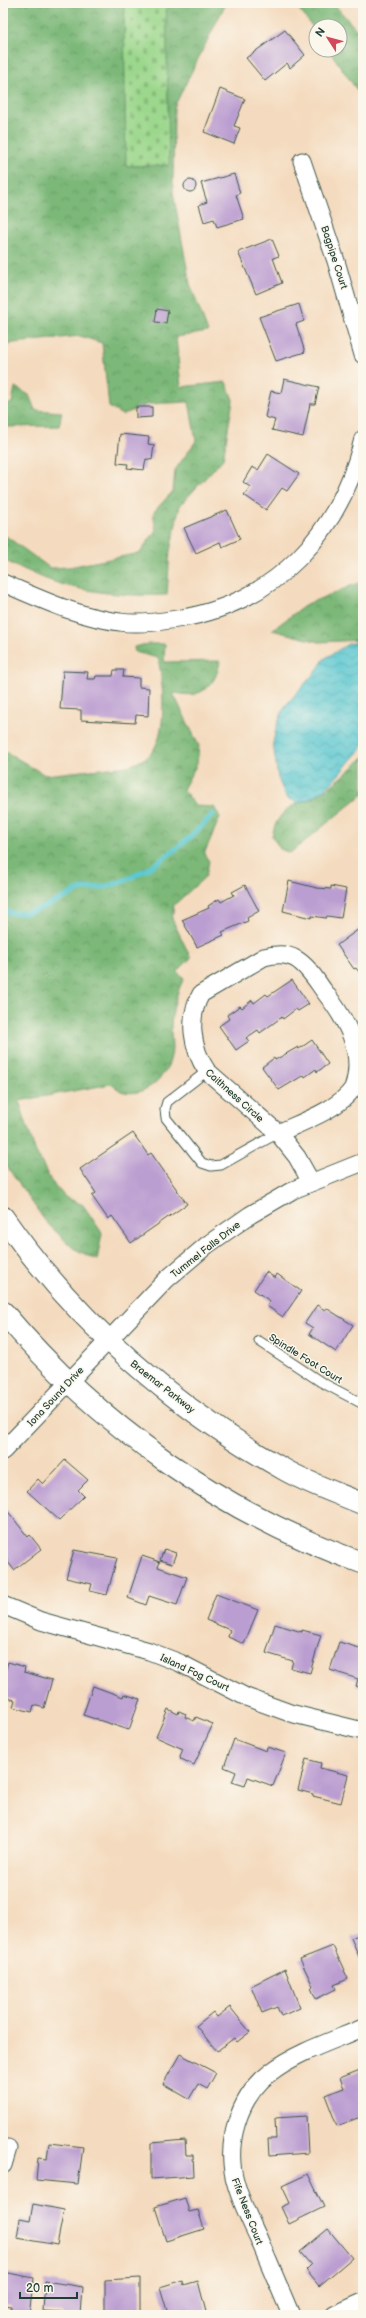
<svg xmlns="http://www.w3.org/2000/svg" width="366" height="2318" font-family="'Balsamiq Sans',sans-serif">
<defs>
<pattern id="forest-crowns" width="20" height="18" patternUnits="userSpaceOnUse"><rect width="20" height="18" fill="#7cb878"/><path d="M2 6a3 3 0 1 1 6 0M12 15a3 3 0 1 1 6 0" fill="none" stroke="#659763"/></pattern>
<pattern id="cemetery-stones" width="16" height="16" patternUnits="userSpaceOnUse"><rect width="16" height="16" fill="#9bd78c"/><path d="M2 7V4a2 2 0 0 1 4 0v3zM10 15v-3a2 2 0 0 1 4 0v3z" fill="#85b979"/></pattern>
<pattern id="water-waves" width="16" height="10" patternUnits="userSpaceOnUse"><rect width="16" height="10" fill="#5bc8d1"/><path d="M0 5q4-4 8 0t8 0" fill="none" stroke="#4ba4aa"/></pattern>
</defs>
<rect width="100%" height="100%" fill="#fbf7ec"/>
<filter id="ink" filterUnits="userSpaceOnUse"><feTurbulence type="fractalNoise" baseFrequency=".025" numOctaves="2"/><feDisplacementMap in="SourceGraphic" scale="8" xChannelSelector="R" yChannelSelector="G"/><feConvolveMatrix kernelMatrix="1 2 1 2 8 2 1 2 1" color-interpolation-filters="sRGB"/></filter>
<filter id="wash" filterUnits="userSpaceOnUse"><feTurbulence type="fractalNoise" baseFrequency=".012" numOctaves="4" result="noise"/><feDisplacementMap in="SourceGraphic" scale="16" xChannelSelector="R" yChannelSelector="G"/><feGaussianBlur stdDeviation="0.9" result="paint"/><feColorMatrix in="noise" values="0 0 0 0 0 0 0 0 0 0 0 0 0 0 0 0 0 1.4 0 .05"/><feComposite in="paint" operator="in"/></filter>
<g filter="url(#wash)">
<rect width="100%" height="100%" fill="#f4dbbf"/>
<g fill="url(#forest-crowns)" stroke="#4e7a56">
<path d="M3 3H124L126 166 168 165 166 3H226L174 107 173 192 190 284 208 332 176 337 181 387 226 382 233 400 223 459 180 505 170 551 167 595C129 596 92 594 54 582 37 576 20 567 3 560V534L50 568 69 567 140 553 156 530 153 513 173 491 175 470 196 441 189 402 148 404 122 415 109 407 102 343 80 336 13 343 3 348Z"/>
<path d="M294 3H333L363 37V99L329 50H340V26H316V31Z"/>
<path d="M15 387 29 395 35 410 62 412 59 426 3 427V406L12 403Z"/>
<path d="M363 581V640L319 642 272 630 307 604Z"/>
<path d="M148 644H165L164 662 220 661C218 675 211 690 195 694 189 696 179 693 173 693L199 746 197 764 183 789 196 806 214 807 220 817 204 854 209 861 206 876 174 905 172 919 191 958 177 972 184 978C176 994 172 1010 171 1028 171 1038 173 1047 171 1056 167 1077 144 1099 121 1091 118 1089 114 1086 111 1084L19 1101 35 1150 51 1181 65 1197 83 1205 102 1233 97 1260 73 1248 46 1222 3 1161V750L45 775 128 766C137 763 146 759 152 752 168 731 163 682 158 658L135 652 134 647Z"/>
<path d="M363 757V794L290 853 280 849 272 836C275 820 283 810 298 803 303 801 310 800 315 797 333 785 349 772 363 757Z"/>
</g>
<path fill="url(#cemetery-stones)" stroke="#5d8a60" d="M124 3H166L169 165 126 166Z"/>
<path fill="url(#water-waves)" stroke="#3d8282" d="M363 641V747C339 770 332 793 298 803L286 797 278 778 273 743 277 725 285 706 318 669 324 659 348 644Z"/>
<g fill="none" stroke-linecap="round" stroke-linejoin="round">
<path stroke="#5bc8d1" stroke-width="5.5" d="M3 910C25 921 57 901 77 891 86 887 98 889 108 886 146 876 187 843 213 814"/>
</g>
<g id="blocks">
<g fill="#bb9ed1">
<path d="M285 30 305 55 290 68 287 63 265 81 246 58Z"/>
<path d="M220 89 245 99 234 126 240 128 234 144 204 132Z"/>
<path d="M234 174 240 193 236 195 244 219 217 227 214 219 204 222 199 205 207 202 201 183Z"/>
<circle cx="190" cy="186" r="6"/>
<path d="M272 239 279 256 273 258 282 283 256 294 238 252Z"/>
<path d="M299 304 304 321 296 324 305 352 276 361 259 317Z"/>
<path d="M157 309 168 311 166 323 155 322Z"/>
<path d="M284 379 319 387 315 404H310L303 437 272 430 275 420 265 417 271 391 281 393Z"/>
<path d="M136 407H152V417L136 418Z"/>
<path d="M120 434 149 437 148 444 154 445 152 460 146 459 144 470 127 468 128 464 117 463Z"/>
<path d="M268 454 299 474 287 491 282 488 266 510 244 495 250 487 243 482 252 467 258 470Z"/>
<path d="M227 510 240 539 222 547 220 542 196 553 184 528Z"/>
<path d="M114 670H124L123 677 139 678V687L149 688 148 716 136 715 135 723 81 720V710L60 709 63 671 88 672 87 679H95L96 676H113Z"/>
<path d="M289 881 317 888 331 889V886L346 889 341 918 327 916 326 918 312 916 311 918 283 911Z"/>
<path d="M245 885 259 911 247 918 248 921 222 932 224 935 197 947 182 920 209 908 208 906 219 899 221 902 234 895 232 892Z"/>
<path d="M363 926V977L356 968 354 969 337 945Z"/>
<path d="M292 980 309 1004 298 1011 296 1009 283 1019 282 1017 260 1033 258 1030 246 1038 249 1041 236 1050 219 1026 229 1019 227 1015 240 1006 242 1008 252 1000 254 1003 266 994 268 996Z"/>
<path d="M312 1040 328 1064 317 1072 316 1069 305 1077 304 1075 279 1090 262 1067 274 1058 275 1060 298 1047 299 1049Z"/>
<path d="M133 1133 148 1155 151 1153 187 1204 131 1243 112 1216 108 1219 92 1196 96 1193 80 1169Z"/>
<path d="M266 1272 275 1278 277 1274 301 1291 283 1317 267 1306 270 1301 254 1290Z"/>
<path d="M317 1305 325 1310 326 1308 353 1325 336 1352 309 1334 313 1328 305 1323Z"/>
<path d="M65 1460 88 1480 78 1490 84 1496 59 1520 27 1491 38 1479 43 1484Z"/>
<path d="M6 1509 28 1537 30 1535 41 1549 14 1570 3 1555V1511Z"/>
<path d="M164 1549 176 1553 172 1564 160 1560Z"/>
<path d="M74 1550 117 1558 107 1595 90 1591 92 1584 66 1578Z"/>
<path d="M142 1556 160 1562 158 1567 187 1577 177 1605 149 1596 146 1605 128 1598Z"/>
<path d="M216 1594 258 1610 244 1644 228 1637 230 1630 206 1620Z"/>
<path d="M275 1624 302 1632V1630L321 1635 310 1673 291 1668 293 1661 266 1653Z"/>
<path d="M339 1642 363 1649V1688L356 1686 358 1679 330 1670Z"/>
<path d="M8 1662 25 1667 24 1672 52 1680 44 1708 34 1705 32 1712 13 1707 15 1700 3 1697V1679Z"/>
<path d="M93 1686 123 1697 124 1694 140 1699 129 1730 83 1715Z"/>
<path d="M168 1709 178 1714 179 1711 186 1714 185 1717 194 1721 196 1717 213 1724 194 1765 181 1759 180 1756 183 1749 156 1737Z"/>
<path d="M234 1739 266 1751 267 1747 286 1753 273 1786 248 1777 245 1786 232 1782 236 1772 224 1767Z"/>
<path d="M306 1759 321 1763 320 1768 348 1775 341 1803 313 1796V1794L298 1790Z"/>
<path d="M363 1933V1966L351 1938Z"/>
<path d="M333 1946 348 1979 334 1985 336 1989 316 1999 311 1988 313 1986 300 1959Z"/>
<path d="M285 1969 300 2008 281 2016 277 2007 262 2013 251 1986Z"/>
<path d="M230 2007 250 2032 237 2042 234 2038 217 2051 196 2026 213 2012 217 2017Z"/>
<path d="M180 2054 216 2073 207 2089 198 2084 189 2099 163 2084Z"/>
<path d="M360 2070 363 2079V2116L337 2126 325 2095 344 2088 340 2078Z"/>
<path d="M306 2116 308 2153 269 2156 268 2139H276L275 2118Z"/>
<path d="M185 2140 186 2155H193L194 2176 151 2179V2143Z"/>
<path d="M49 2143 83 2147 78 2184 36 2180 38 2158 47 2159Z"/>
<path d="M308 2174 324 2207 289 2224 281 2207 290 2203 282 2186Z"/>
<path d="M185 2198 189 2212 198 2210 204 2229 166 2241 155 2207Z"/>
<path d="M33 2204 64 2210 57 2245 17 2238 20 2219 30 2221Z"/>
<path d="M328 2229 352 2258 319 2286 306 2270 311 2265 300 2252Z"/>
<path d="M3 2272 34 2278 29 2315 10 2312 11 2306 3 2305Z"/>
<path d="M140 2278V2315H105V2280Z"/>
<path d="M183 2280 184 2285 198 2281 206 2312 187 2315 185 2309 168 2314 160 2287Z"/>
<path d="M45 2281 83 2287 81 2315H62V2312L43 2311Z"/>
</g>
</g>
</g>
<g filter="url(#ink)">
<use href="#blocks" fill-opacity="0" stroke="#3f5549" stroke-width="1"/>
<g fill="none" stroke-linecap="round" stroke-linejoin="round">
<g stroke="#3f5549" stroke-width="11">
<g id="service">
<path d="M207 1071 167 1102 165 1109 166 1118 202 1163 211 1166 221 1165 278 1133"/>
<path d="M259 1341 321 1382 363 1404"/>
</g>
</g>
<g stroke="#3f5549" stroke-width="19">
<g id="minor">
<path d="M302 161 336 261 363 355"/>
<path d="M3 583C41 599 78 617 120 622 138 625 159 622 177 619 275 604 340 533 363 439"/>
<path d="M278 1133C300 1123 340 1109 353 1088 366 1052 345 1018 324 991 316 980 308 966 296 959 286 953 275 954 264 957L201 994C187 1018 192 1049 207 1071L278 1133 297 1157 311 1182"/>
<path d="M3 1451 167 1279 207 1245 250 1215 293 1190 363 1162"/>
<path d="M3 1605 41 1621 149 1651 180 1663 246 1697 290 1713 363 1731"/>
<path d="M3 2165 8 2148"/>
<path d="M291 2315C280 2289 269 2263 258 2237 250 2220 241 2202 236 2184 224 2145 238 2097 271 2072 297 2052 332 2041 363 2028"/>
<path d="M334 2315 363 2302"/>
</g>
</g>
<g stroke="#3f5549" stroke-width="23">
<g id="tertiary">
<path d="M3 1217C76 1322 174 1408 285 1470 310 1484 337 1493 363 1504"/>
<path d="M3 1312C98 1425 223 1514 363 1563"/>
</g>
</g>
<use href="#service" stroke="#fff" stroke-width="9"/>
<use href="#minor" stroke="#fff" stroke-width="17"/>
<use href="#tertiary" stroke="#fff" stroke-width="21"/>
</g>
</g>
<g text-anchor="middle" stroke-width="3" stroke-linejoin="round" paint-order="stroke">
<g font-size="10" fill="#1f3d34" stroke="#fbf7ec">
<text transform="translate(335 257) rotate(72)" y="4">Bagpipe Court</text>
<text transform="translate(235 1095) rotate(42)" y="4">Caithness Circle</text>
<text transform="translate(205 1249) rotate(-38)" y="4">Tummel Falls Drive</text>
<text transform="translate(306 1358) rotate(32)" y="4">Spindle Foot Court</text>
<text transform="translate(163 1386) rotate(38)" y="4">Braemar Parkway</text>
<text transform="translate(55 1396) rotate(-47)" y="4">Iona Sound Drive</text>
<text transform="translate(195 1672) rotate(25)" y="4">Island Fog Court</text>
<text transform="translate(248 2211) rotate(69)" y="4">Fife Ness Court</text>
</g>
</g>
<rect width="366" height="2318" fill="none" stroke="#fbf7ec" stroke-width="16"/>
<g transform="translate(328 38) rotate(306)"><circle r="19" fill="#fbf7ec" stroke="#a3ada2"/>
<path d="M0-3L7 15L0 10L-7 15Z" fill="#d1495b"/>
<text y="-6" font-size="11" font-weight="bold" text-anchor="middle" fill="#1f3d34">N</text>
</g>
<path d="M20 2292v6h57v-6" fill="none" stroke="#1f3d34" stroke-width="2"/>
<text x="26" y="2292" font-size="12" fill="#1f3d34" stroke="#fbf7ec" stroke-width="3" paint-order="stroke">20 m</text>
</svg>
